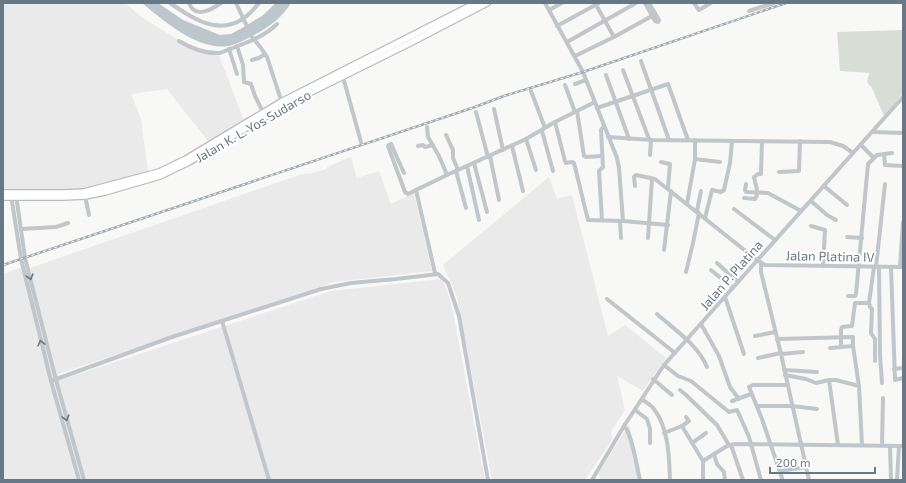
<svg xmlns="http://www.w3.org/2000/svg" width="906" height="483" font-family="'Exo 2',sans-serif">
<rect width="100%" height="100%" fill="#f8f9f6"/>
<g fill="#e9eae9">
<path d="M3 3H125L144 19 197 51 219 55 244 121 208 141 167 89 131 94 141 119 148 172 84 192 3 191Z"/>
<path d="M351 157 357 178 379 171 391 204 414 193 432 271 334 282 58 374 60 380 331 291 441 279 447 290 453 312 485 480H3V274L19 268H30L302 174 308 173 309 174 327 169V167Z"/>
<path d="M549 177 557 199 572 195 608 336 625 325 666 358 643 391 617 376 625 410 611 432 612 440 585 480H492L457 297 443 265Z"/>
<path d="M629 424 642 480H600L599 473Z"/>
</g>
<path fill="#d8ded5" d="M903 30V93L884 116 872 88 867 82 869 73 840 71 837 32Z"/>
<path fill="#bcc7cc" d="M142 3H158L183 20 220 35 231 34 242 28 262 16 276 3H291C282 18 269 27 254 35 246 39 238 44 229 46 198 51 164 21 142 3Z"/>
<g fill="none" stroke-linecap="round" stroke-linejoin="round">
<g stroke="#b7babe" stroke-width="8">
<g id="highway">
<path d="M3 193H64L84 192 159 172 186 159 281 102 476 3"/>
<path d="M3 197H64L85 196 105 192 160 176 189 162 283 106 410 43 487 3"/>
</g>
</g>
<g stroke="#c1c6ca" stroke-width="4">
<path d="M170 3C190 17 216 35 241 20 248 16 254 9 259 3"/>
<path d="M189 3C195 19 211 10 221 3"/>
<path d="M236 3 252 37 261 48 267 57 282 103"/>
<path d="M545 3 583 72 617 158 619 168 623 221"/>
<path d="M595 3 614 37"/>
<path d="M645 3 655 21 658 22 659 20 649 3"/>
<path d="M694 3 699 10 711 3"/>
<path d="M549 10 562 3"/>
<path d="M749 11 774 3"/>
<path d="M557 26 599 3"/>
<path d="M179 41C190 48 206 54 220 53 239 45 262 39 277 24"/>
<path d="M567 42 636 3"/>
<path d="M237 46 243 65 244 82 251 84 255 96 263 112"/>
<path d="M229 49 237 74"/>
<path d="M575 56 614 37 652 16"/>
<path d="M252 60 259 58 265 54"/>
<path d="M641 61 669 140"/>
<path d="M623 70 649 139"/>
<path d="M606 75 629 139"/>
<path d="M343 77 361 142"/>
<path d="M575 84 586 80"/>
<path d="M565 85 575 112"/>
<path d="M531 91 545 128"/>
<path d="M597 108 668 84 688 140"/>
<path d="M494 109 503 150"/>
<path d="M577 111 584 156 586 157 602 156"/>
<path d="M476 112 488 157"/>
<path d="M555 122 565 161 566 163 572 162 574 163 588 220 623 221 668 225"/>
<path d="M427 127 428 137 439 156 447 175"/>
<path d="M542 131 553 171"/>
<path d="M873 132 903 133"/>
<path d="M446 135 453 150V158L458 170"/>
<path d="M608 137 651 140 830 142 843 146 853 153"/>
<path d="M526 139 536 170"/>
<path d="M391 144 388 146 405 192 408 194 416 190"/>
<path d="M391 144 404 173"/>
<path d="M861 145 874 158"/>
<path d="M418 146 423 145 425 147 433 145"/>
<path d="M512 146 523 191"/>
<path d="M884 154 885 165 903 166"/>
<path d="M650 155 651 140"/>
<path d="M490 156 499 200"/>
<path d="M695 159 720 162"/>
<path d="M661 162 670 164 668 188"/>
<path d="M474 163 487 212"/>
<path d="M467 166 479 220"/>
<path d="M456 171 466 208"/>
<path d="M779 172 799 171 800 141"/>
<path d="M746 184 745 190 746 192 768 193 801 211"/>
<path d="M635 186 634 177 636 175 655 179 757 260 765 265 903 267"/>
<path d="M824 186 847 205"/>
<path d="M11 195 21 259 51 381 79 480"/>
<path d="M16 195 25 258 56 380 84 480"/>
<path d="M85 196 89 215"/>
<path d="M744 198 755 199C760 193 755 184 754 177L758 174H761L762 141"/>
<path d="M811 201 827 215 836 220"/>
<path d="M687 204 695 159V140"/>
<path d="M734 209 775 240"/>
<path d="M697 211 701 191"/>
<path d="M705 218 712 190 721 192 724 190 730 163 732 141"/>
<path d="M602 220 599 171 603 167 601 130 604 126"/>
<path d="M620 221 621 238"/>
<path d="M811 226 825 230 823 266"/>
<path d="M21 229 56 227 68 223"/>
<path d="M847 237 862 238"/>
<path d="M648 238 652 179"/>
<path d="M664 250 671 191"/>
<path d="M717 263 738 282"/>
<path d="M761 263V272L781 354 809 480"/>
<path d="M874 267 869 303 870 307 872 309 871 333 875 339V361"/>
<path d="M876 267 885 184"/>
<path d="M879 267 880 355 882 383"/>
<path d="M891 267 895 380 903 378"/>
<path d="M900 267 903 222"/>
<path d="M711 270 733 288"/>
<path d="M686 272 693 243 699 213"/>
<path d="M435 273 416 190 447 175 526 139 555 122 595 102"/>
<path d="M848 296H855L856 294 868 164 877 155 892 153"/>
<path d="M725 297 744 354"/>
<path d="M607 299 675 353"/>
<path d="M657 314C675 330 698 345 707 367"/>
<path d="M222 321 269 480"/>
<path d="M701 324 719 356 730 387 739 399"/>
<path d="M755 336 775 332"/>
<path d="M777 339 853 337V346L859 386 862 445"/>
<path d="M841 347V330L842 327 852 326 855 303H869"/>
<path d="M830 348 853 346"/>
<path d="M781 354 803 352"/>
<path d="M758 358 781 353"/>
<path d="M664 365 678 376 691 381 729 412 737 410 738 412 749 437 761 480"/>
<path d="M894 369 903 368"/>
<path d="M784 370 817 372"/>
<path d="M785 375 806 379 816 383 829 380H836L859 386"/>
<path d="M653 379 672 395"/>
<path d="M829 380 838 445"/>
<path d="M51 381 172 337 321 289 351 283 396 279 438 274 448 283 459 316 488 480"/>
<path d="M680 390 685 394 717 425 729 445"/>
<path d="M642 399C645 402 651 405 654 409 669 429 669 457 670 480"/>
<path d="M732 401 751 394"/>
<path d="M757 406H792L817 409"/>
<path d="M635 410 647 419 650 429V443"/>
<path d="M624 426C632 433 637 468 640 480"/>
<path d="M682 426 703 461V480"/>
<path d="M664 433 682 426 689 421 686 417"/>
<path d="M692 443 706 433"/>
<path d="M731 445 743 480"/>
<path d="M882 445 883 398"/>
<path d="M890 446 891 480"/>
<path d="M714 454 717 464 724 472 725 480"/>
<path d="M703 461 727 446 735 444 903 446"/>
<path d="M780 471 806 467"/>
<path d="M782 478 762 419 749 387 753 385H788"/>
<path d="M592 480 624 426 664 365 903 97"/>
<path d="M897 480 899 446"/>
</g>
<use href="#highway" stroke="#fff" stroke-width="5.5"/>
<g stroke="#a2a9af" stroke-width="2.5">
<path id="rail" d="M3 265 475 107 504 96 583 72 786 3"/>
</g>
<use href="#rail" stroke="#fff" stroke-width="1" stroke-dasharray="3" stroke-linecap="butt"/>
</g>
<defs><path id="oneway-chevron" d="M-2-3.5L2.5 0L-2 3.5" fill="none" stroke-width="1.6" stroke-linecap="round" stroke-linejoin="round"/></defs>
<g stroke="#677887">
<use href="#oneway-chevron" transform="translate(30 277) rotate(75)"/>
<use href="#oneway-chevron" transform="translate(41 343) rotate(-104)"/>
<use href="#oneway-chevron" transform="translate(66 418) rotate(75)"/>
</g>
<g text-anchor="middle" stroke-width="4" stroke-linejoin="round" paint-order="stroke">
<g font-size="13" fill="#677887" stroke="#fff">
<text transform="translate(253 126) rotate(-30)" y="5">Jalan K. L. Yos Sudarso</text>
<text transform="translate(830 256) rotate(1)" y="5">Jalan Platina IV</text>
<text transform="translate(731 275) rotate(-49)" y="5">Jalan P. Platina</text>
</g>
</g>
<rect width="906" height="483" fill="none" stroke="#677887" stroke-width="8"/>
<path d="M770 467v6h105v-6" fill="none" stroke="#677887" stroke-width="2"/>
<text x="776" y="467" font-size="12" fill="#677887" stroke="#ffffff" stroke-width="3" paint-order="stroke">200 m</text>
</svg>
